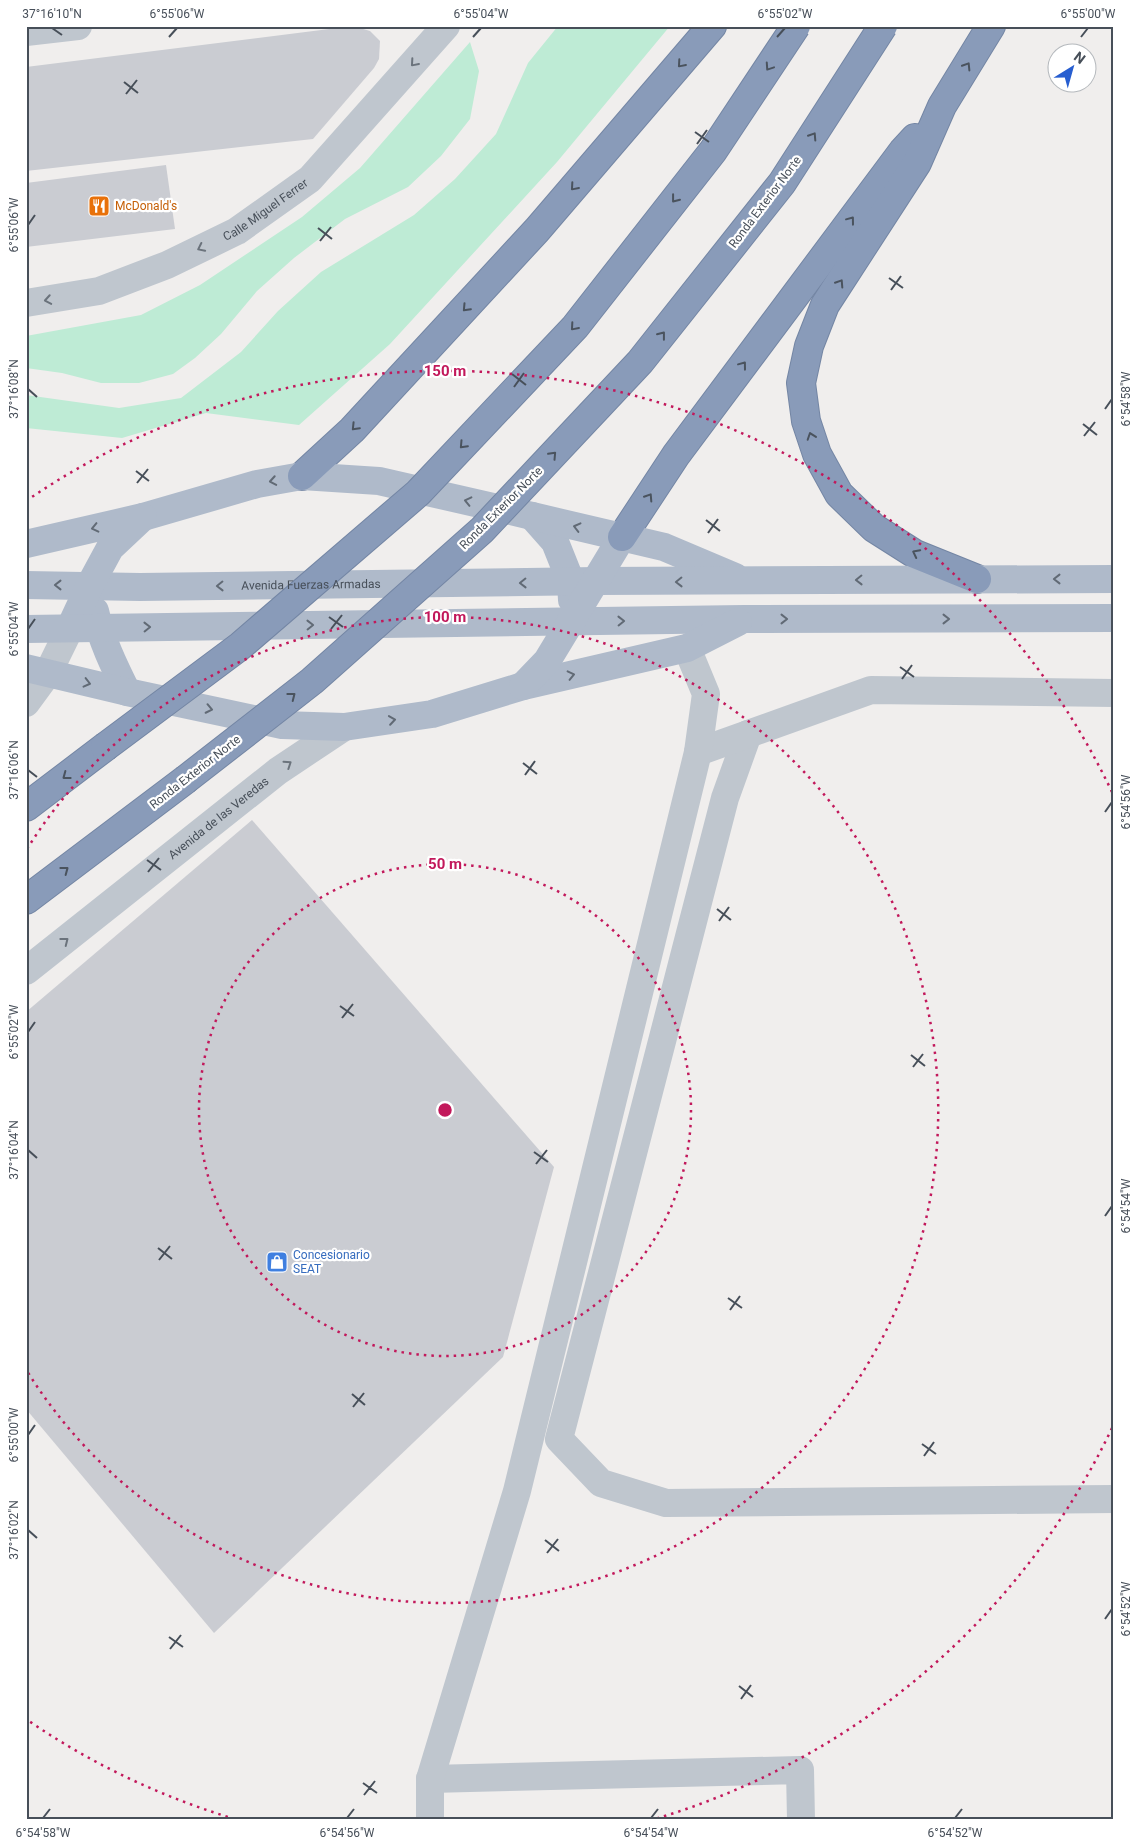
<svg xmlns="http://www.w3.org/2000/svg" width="1140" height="1846" font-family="Roboto,sans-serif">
<rect width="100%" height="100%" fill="#f0eeed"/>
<g fill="#beebd5">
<path d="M558 26H670L557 162 390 344 299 425 206 413 122 438 26 428V395L119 408 181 398 241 352 278 311 321 272 414 215 455 179 496 134 528 63Z"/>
<path d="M470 42 479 71 470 119 441 156 408 187 345 219 294 258 257 291 221 334 195 358 173 374 139 383H101L62 373 26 368V336L141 315 200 285 302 217 360 168Z"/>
</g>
<g fill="#caccd2">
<path d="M353 26 370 31 380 41 379 59 374 68 313 139 26 171V67Z"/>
<path d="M166 165 175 229 26 247V183Z"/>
<path d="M252 820 554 1167 503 1357 214 1633 26 1409V1012Z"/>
</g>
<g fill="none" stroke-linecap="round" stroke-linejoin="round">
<g stroke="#7486a4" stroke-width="30">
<g id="highway">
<path d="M302 476 352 430 537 230 712 26"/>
<path d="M622 537 676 455 903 151 915 138"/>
<path d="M977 579 915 554 874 528 839 494 817 454 806 421 801 383 809 346 825 305 917 163 942 106 991 26"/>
<path d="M26 807 105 747"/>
<path d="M26 900 185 780"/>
</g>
</g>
<g stroke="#bfc6ce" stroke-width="28">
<path d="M26 32 78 26"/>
<path id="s1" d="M26 303 99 291 167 265 237 231 310 179 446 26"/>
<path d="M26 703 48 673 70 628"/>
<path d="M748 734 725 798 559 1439 601 1483 666 1503 1114 1499"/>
<path d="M698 752 871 690 1114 693"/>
<path id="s2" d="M26 971 278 771 344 727"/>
<path d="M430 1779 800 1770 801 1820"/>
<path d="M430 1820V1779L517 1491 698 752 706 694 687 648"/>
</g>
<g stroke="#afbaca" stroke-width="28">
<path d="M532 516 555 542 571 582 572 600"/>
<path d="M26 544 143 517 257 484 302 476 379 481 532 516 664 547 735 577"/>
<path id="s3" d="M26 585 140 587 597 581 1114 579"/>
<path d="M95 611C101 639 114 666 127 692"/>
<path d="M70 628 90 585 110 548 143 517"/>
<path d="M26 629 744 619 1114 618"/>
<path d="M26 668 127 692 282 725 344 727 432 714 523 686 687 648 738 622"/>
<path d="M523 686 547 661 622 537"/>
</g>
<use href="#highway" stroke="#899bb9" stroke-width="28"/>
<g stroke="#7486a4" stroke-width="30" stroke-linecap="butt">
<g id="highway-bridge">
<path d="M105 747 239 647 418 493 575 327 713 151 796 26"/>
<path d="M185 780 312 681 482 530 640 362 782 183 883 26"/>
</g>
</g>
<use href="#highway-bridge" stroke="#899bb9" stroke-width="28"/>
</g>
<defs><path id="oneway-chevron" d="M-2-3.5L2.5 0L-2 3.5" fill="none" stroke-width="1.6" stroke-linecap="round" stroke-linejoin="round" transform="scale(1.25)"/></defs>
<g stroke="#6b737c">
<use href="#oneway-chevron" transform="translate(414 63) rotate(131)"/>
<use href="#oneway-chevron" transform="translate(201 248) rotate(154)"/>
<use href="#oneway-chevron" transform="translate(48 300) rotate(170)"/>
<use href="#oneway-chevron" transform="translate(288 764) rotate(-34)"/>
<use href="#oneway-chevron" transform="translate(65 941) rotate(-38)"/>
</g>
<g stroke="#4a535e">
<use href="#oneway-chevron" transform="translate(681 64) rotate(131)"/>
<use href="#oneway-chevron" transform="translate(967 66) rotate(-58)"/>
<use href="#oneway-chevron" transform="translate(769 67) rotate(124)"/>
<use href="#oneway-chevron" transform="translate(813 136) rotate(-57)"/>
<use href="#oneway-chevron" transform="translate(574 187) rotate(131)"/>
<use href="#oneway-chevron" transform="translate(675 199) rotate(128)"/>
<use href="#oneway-chevron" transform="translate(851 220) rotate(-53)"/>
<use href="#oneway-chevron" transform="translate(840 283) rotate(-57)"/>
<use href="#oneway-chevron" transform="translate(466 308) rotate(133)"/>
<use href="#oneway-chevron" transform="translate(574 327) rotate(131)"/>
<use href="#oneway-chevron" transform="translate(662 335) rotate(-52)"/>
<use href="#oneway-chevron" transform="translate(743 365) rotate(-53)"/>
<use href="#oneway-chevron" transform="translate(355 427) rotate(134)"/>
<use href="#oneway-chevron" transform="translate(811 436) rotate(-109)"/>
<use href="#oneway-chevron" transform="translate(463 445) rotate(133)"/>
<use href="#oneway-chevron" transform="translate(553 455) rotate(-47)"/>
<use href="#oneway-chevron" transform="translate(649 497) rotate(-57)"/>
<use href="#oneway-chevron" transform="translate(916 553) rotate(-153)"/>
<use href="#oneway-chevron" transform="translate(292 696) rotate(-38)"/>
<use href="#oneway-chevron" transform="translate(66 776) rotate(143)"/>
<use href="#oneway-chevron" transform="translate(65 870) rotate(-37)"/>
</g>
<g stroke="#616a75">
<use href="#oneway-chevron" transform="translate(273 481) rotate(170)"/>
<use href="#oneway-chevron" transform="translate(468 501) rotate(-167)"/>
<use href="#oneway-chevron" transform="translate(577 527) rotate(-166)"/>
<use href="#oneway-chevron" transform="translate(95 528) rotate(167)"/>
<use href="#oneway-chevron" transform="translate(1057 579) rotate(-180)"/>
<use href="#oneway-chevron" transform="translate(859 580) rotate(179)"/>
<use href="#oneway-chevron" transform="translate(679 582) rotate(179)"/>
<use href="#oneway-chevron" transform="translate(523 583) rotate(179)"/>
<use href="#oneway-chevron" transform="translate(58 585) rotate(180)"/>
<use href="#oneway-chevron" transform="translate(220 586) rotate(179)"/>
<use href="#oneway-chevron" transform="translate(784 619)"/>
<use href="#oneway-chevron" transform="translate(946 619)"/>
<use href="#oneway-chevron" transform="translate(621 621) rotate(-1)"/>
<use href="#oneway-chevron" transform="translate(310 625) rotate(-1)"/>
<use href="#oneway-chevron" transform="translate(147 627) rotate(-1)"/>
<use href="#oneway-chevron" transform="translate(571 675) rotate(-13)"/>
<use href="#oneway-chevron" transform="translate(87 683) rotate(14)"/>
<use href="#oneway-chevron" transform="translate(209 709) rotate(12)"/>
<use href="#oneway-chevron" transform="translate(392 720) rotate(-8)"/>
</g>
<path fill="none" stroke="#474f59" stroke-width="2" d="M52 28 62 35M169 37 177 28M473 37 481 28M777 37 785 28M1081 37 1088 28M124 82 138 93M126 94 137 80M695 132 709 142M697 144 707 130M28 225 35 215M318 228 332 239M320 241 331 227M889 278 903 288M891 290 901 276M512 374 526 385M514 387 524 373M28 389 37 397M1105 409 1112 399M1083 424 1097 435M1084 436 1095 422M136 471 149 481M137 483 148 469M706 520 720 531M708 533 718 519M329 617 343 627M28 629 35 619M331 629 342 615M900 667 914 677M902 679 912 665M523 763 537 774M28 770 37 777M525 775 535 761M1105 812 1112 802M147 860 161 870M148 872 159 858M717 909 731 920M719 921 729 907M340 1006 354 1016M342 1018 353 1004M28 1032 35 1022M911 1055 925 1066M913 1067 923 1054M28 1150 37 1158M534 1152 548 1162M536 1164 547 1150M1105 1216 1112 1206M158 1248 172 1259M159 1260 170 1246M728 1298 742 1308M730 1310 740 1296M352 1394 365 1405M353 1407 364 1393M28 1435 35 1425M922 1444 936 1454M924 1456 934 1442M28 1530 37 1538M545 1540 559 1551M547 1553 558 1539M1105 1619 1112 1609M169 1637 183 1647M170 1649 181 1635M739 1686 753 1697M741 1699 751 1685M363 1783 377 1793M364 1795 375 1781M43 1818 50 1809M347 1818 354 1809M651 1818 658 1809M955 1818 962 1809"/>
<g fill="none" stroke="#c2185b" stroke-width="2.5" stroke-dasharray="2.5 5">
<circle cx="445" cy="1110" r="246"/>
<path d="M27 849A493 493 0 1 1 27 1371"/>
<path d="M1112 1428A739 739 0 0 1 655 1819M235 1819A739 739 0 0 1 26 1719M26 501A739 739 0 0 1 1112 792"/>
</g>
<defs>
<g id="restaurant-square" transform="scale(1.125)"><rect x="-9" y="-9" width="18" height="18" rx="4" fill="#e8710a" stroke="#fff"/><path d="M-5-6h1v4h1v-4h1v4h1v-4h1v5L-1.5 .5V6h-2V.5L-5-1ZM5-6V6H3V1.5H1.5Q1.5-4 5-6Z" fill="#fff"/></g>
<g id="shop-square" transform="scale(1.125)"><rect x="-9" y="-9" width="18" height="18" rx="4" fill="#3f7fe0" stroke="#fff"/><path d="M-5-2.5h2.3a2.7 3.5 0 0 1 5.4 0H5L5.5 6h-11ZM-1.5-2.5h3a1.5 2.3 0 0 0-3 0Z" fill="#fff"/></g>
</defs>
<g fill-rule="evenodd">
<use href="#restaurant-square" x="99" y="206"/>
<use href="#shop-square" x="277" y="1262"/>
</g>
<g text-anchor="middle" stroke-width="4.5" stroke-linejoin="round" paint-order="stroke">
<g font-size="12" fill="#474f59" stroke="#fff">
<text transform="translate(765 202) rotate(-53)" y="4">Ronda Exterior Norte</text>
<text dy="4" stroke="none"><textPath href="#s1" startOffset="260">Calle Miguel Ferrer</textPath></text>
<text transform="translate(501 508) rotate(-45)" y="4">Ronda Exterior Norte</text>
<text dy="4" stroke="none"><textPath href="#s3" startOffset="285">Avenida Fuerzas Armadas</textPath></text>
<text transform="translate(195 772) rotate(-38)" y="4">Ronda Exterior Norte</text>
<text dy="4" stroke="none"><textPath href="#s2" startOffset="246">Avenida de las Veredas</textPath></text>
</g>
<g font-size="12" fill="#c56008" stroke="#fff" text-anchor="start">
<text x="115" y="210">McDonald's</text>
</g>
<g font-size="12" fill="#366cbe" stroke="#fff" text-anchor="start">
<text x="293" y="1259">Concesionario<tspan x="293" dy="14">SEAT</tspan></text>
</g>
</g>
<circle cx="445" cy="1110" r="8" fill="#c2185b" stroke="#fff" stroke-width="2.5"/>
<g font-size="15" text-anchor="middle" font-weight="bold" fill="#c2185b" stroke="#fff" stroke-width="4.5" stroke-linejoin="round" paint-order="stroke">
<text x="445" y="376">150 m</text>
<text x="445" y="622">100 m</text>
<text x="445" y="869">50 m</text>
</g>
<rect width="1140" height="1846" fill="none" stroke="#ffffff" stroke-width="55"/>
<g transform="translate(1072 68) rotate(37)"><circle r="24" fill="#ffffff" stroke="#b5b9bd"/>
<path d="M0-4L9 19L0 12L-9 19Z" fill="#275ed0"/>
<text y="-8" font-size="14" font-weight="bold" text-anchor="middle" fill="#474f59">N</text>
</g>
<rect x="28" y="28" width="1084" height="1790" fill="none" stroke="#474f59" stroke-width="2"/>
<g font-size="12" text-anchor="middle" fill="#474f59">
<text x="52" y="18">37°16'10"N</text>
<text x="177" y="18">6°55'06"W</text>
<text x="481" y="18">6°55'04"W</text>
<text x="785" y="18">6°55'02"W</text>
<text x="1088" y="18">6°55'00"W</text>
<text transform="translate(14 225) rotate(-90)" y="4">6°55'06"W</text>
<text transform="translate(14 389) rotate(-90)" y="4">37°16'08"N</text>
<text transform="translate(1126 399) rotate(-90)" y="4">6°54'58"W</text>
<text transform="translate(14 629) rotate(-90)" y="4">6°55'04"W</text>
<text transform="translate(14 770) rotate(-90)" y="4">37°16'06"N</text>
<text transform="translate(1126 802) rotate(-90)" y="4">6°54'56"W</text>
<text transform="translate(14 1032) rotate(-90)" y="4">6°55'02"W</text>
<text transform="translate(14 1150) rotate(-90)" y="4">37°16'04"N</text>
<text transform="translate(1126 1206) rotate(-90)" y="4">6°54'54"W</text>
<text transform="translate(14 1435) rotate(-90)" y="4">6°55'00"W</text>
<text transform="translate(14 1530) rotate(-90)" y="4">37°16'02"N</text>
<text transform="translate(1126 1609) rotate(-90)" y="4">6°54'52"W</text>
<text x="43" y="1837">6°54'58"W</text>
<text x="347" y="1837">6°54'56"W</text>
<text x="651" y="1837">6°54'54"W</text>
<text x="955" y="1837">6°54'52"W</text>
</g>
</svg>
